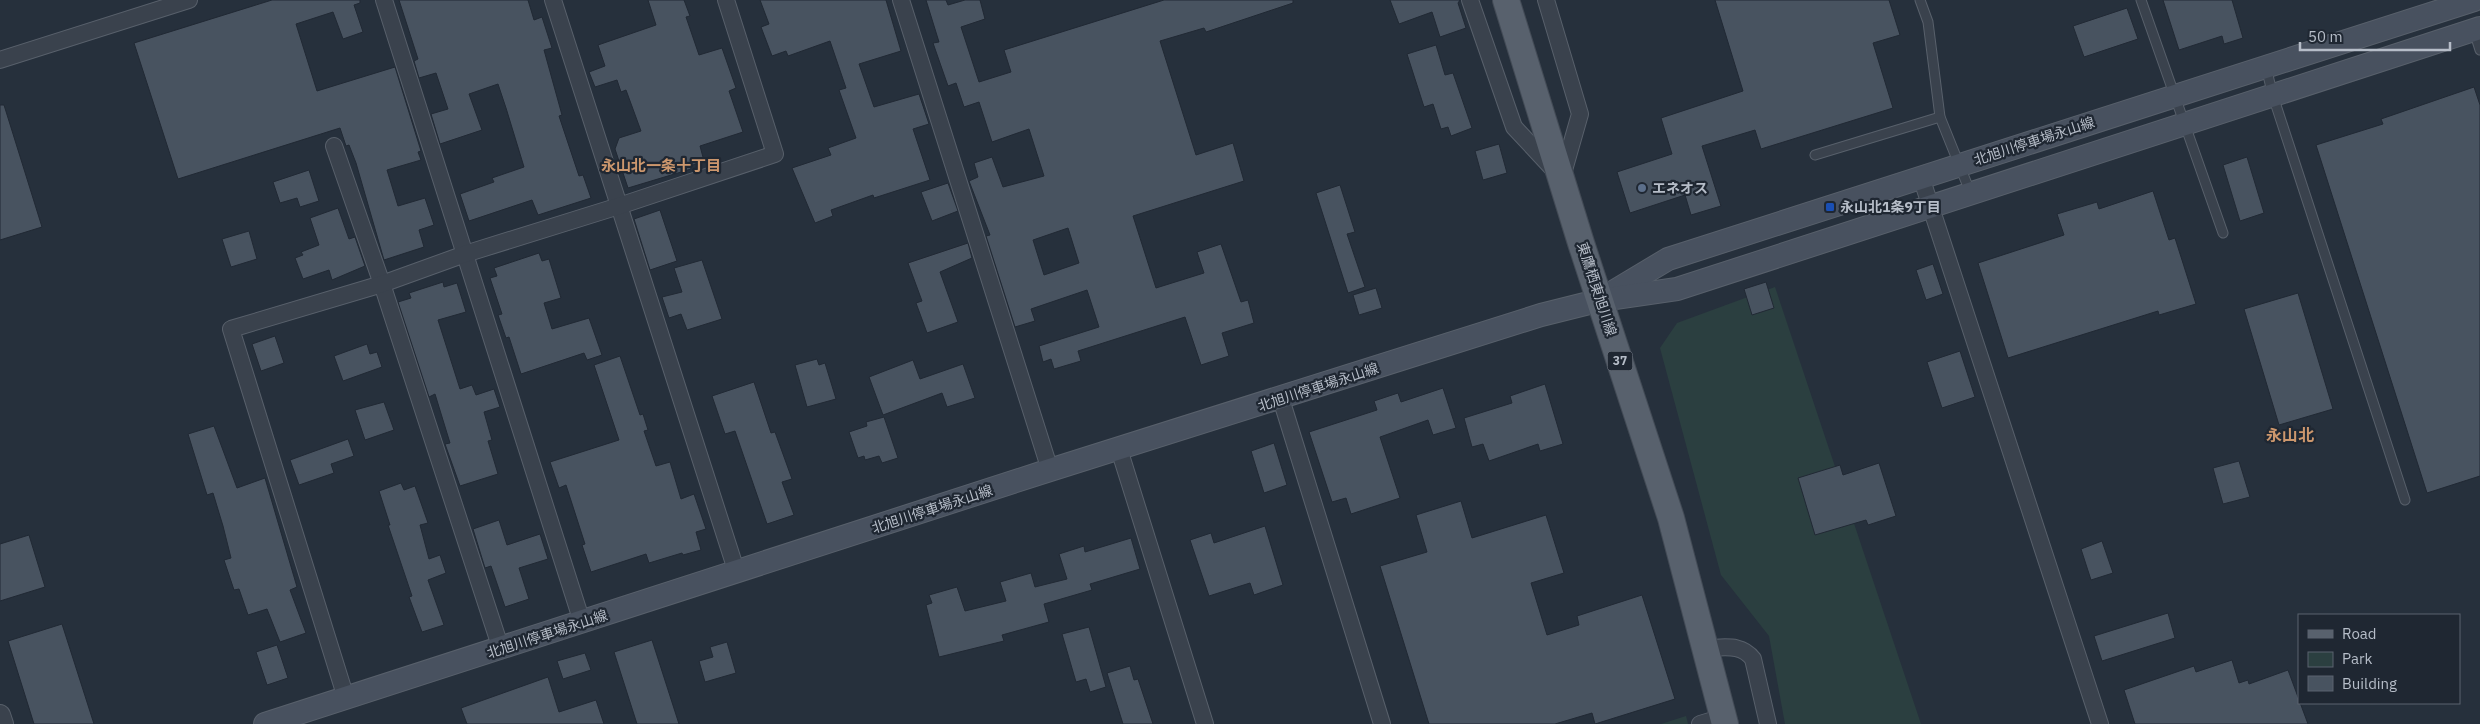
<svg xmlns="http://www.w3.org/2000/svg" width="2480" height="724" font-family="'IBM Plex Sans','Noto Sans JP',sans-serif">
<rect width="100%" height="100%" fill="#26303c"/>
<g fill="#2b3f40">
<path d="M1775 287 1921 724H1785L1769 636 1721 575 1660 348 1677 323Z"/>
<path d="M1686 716 1688 724H1661Z"/>
</g>
<g fill="#485360" stroke="#212934" fill-rule="evenodd">
<path d="M272 0H360V3L354 5 363 32 343 39 333 12 296 24 317 91 395 67 421 151 418 152 421 160 387 170 398 206 425 198 434 225 419 230 424 247 384 260 356 163 349 145 346 146 340 128 178 179 134 43Z"/>
<path d="M399 0H528L534 20 542 17 552 48 544 50 562 115 559 116 579 176 583 175 591 198 538 215 532 200 469 221 460 194 494 182 492 178 524 167 506 108 498 84 469 94 482 130 440 144 431 114 448 109 436 73 419 78 414 61 418 59Z"/>
<path d="M648 0H684L690 16 686 17 699 55 722 48 736 88 729 91 743 132 700 146 704 161 690 166 691 169 628 188 615 149 619 138 641 131 626 90 621 92 617 80 595 87 589 72 605 66 598 45 656 25Z"/>
<path d="M760 0H886L901 51 859 64 874 107 919 94 929 124 913 129 930 180 874 198 873 195 831 210 833 216 815 223 792 168 831 155 828 148 856 138 839 90 846 88 830 41 788 56 786 51 772 56 761 27 769 24Z"/>
<path d="M926 0H946L948 5 965 0H980L985 19 961 27 979 82 1011 72 1004 50 1164 0H1293V3L1206 32 1204 28 1160 41 1196 155 1233 143 1244 181 1133 216 1156 288 1204 273 1197 252 1221 244 1241 302 1248 300 1254 323 1222 333 1229 356 1201 365 1185 317 1078 351 1081 361 1054 369 1051 359 1043 362 1039 346 1099 327 1087 290 1031 309 1035 321 1015 327 986 236 990 235 969 181 978 177 974 163 992 157 1003 187 1044 176 1029 129 992 142 979 102 964 107 956 83 948 86 933 43 939 42ZM1068 228 1079 263 1044 275 1033 240Z"/>
<path d="M1390 0H1460L1458 3 1466 28 1440 37 1432 12 1399 24Z"/>
<path d="M1715 0H1889L1900 35 1873 43 1893 108 1761 149 1755 130 1702 146 1721 206 1691 215 1685 195 1630 213 1617 172 1672 154 1661 118 1743 91Z"/>
<path d="M2163 0H2232L2243 38 2224 44 2222 36 2179 50Z"/>
<path d="M2127 8 2138 39 2084 57 2073 26Z"/>
<path d="M1436 45 1445 75 1453 73 1472 128 1451 136 1448 127 1441 129 1433 104 1424 107 1407 54Z"/>
<path d="M2474 87 2480 105V476L2427 493 2316 145 2383 124 2381 119Z"/>
<path d="M0 105H4L42 227 0 240Z"/>
<path d="M1499 144 1507 173 1483 180 1475 151Z"/>
<path d="M2247 157 2264 213 2240 221 2223 165Z"/>
<path d="M309 170 319 201 300 207 297 198 280 203 273 182Z"/>
<path d="M948 183 958 211 932 221 921 192Z"/>
<path d="M1340 185 1355 232 1347 234 1365 287 1348 293 1316 193Z"/>
<path d="M2153 191 2169 240 2175 238 2196 304 2159 315 2158 311 2008 358 1978 263 2064 235 2057 214 2097 202 2099 209Z"/>
<path d="M338 208 349 239 355 237 365 266 332 280 329 270 303 279 295 258 303 255 301 252 319 245 310 218Z"/>
<path d="M660 210 677 261 650 270 634 219Z"/>
<path d="M249 231 257 259 231 267 222 239Z"/>
<path d="M968 243 972 258 940 272 958 322 927 333 916 303 922 301 908 263Z"/>
<path d="M539 253 542 261 549 259 561 298 544 303 552 329 589 318 602 355 587 360 584 353 521 374 509 337 506 338 498 315 502 314 490 278 497 276 494 268Z"/>
<path d="M702 260 722 319 687 330 681 314 669 318 662 297 682 292 674 268Z"/>
<path d="M1933 264 1943 294 1926 300 1916 270Z"/>
<path d="M443 282 444 287 457 283 466 312 438 320 460 389 472 385 476 395 494 389 500 407 484 412 492 440 488 441 498 474 460 486 445 444 450 443 435 394 429 397 398 302 411 298 409 293Z"/>
<path d="M1766 282 1774 308 1752 315 1744 289Z"/>
<path d="M1376 288 1382 308 1359 315 1353 295Z"/>
<path d="M2298 293 2333 409 2279 425 2244 309Z"/>
<path d="M275 336 284 363 261 371 252 344Z"/>
<path d="M367 344 370 354 377 352 382 367 343 381 334 356Z"/>
<path d="M1960 351 1975 397 1942 408 1927 362Z"/>
<path d="M620 356 640 415 643 414 648 430 644 431 656 466 670 462 681 499 694 494 706 529 696 532 701 550 683 555 682 553 649 563 646 554 591 572 582 545 585 544 566 485 559 488 550 462 619 440 594 365Z"/>
<path d="M817 359 819 365 825 363 836 399 807 407 795 365Z"/>
<path d="M913 360 920 379 963 364 975 398 947 407 942 393 883 415 869 377Z"/>
<path d="M754 382 771 433 775 432 792 479 782 482 794 515 767 524 735 431 725 434 712 396Z"/>
<path d="M1545 384 1563 444 1540 451 1538 444 1489 461 1483 444 1472 447 1464 418 1512 403 1510 396Z"/>
<path d="M1443 388 1456 428 1433 435 1428 420 1380 437 1400 498 1351 514 1346 498 1332 502 1309 432 1377 410 1374 401 1398 393 1401 402Z"/>
<path d="M384 402 394 430 365 440 355 410Z"/>
<path d="M884 417 898 458 882 463 879 456 865 460 864 456 858 458 849 432 867 426 866 422Z"/>
<path d="M214 426 237 488 265 478 297 587 290 590 306 633 280 642 267 609 248 615 239 589 234 590 224 560 231 558 223 526 213 493 207 495 188 434Z"/>
<path d="M348 439 354 456 331 464 334 473 299 485 290 460Z"/>
<path d="M1274 443 1287 485 1264 493 1251 451Z"/>
<path d="M2239 461 2250 497 2223 504 2213 468Z"/>
<path d="M1879 463 1896 516 1868 525 1866 520 1815 535 1798 478 1840 465 1843 475Z"/>
<path d="M401 483 404 490 415 486 428 523 420 525 429 559 440 555 446 573 428 580 444 625 422 632 409 597 412 596 388 525H390L379 491Z"/>
<path d="M1461 501 1472 538 1546 515 1564 573 1531 583 1547 635 1579 625 1577 616 1642 595 1675 699 1595 724 1592 713 1555 724H1429L1380 566 1427 552 1416 515Z"/>
<path d="M499 520 507 545 540 534 548 559 519 568 529 599 505 607 491 566 485 568 473 529Z"/>
<path d="M1265 526 1283 585 1254 595 1250 583 1209 596 1190 540 1211 533 1214 543Z"/>
<path d="M29 535 45 587 0 601V544Z"/>
<path d="M1131 538 1140 569 1090 584 1092 590 1044 604 1049 622 1002 635 1004 641 939 657 926 605 932 603 929 595 957 587 965 611 1006 601 1000 582 1031 573 1035 587 1067 579 1059 554 1084 546 1085 552Z"/>
<path d="M2102 541 2113 573 2091 580 2081 549Z"/>
<path d="M2168 613 2175 638 2102 661 2094 636Z"/>
<path d="M62 624 94 724H34L8 641Z"/>
<path d="M1089 627 1106 687 1090 692 1086 679 1076 682 1062 634Z"/>
<path d="M652 640 679 724H637L614 652Z"/>
<path d="M727 642 736 673 705 682 699 661 713 657 710 647Z"/>
<path d="M277 645 288 678 267 685 256 652Z"/>
<path d="M585 653 591 670 563 679 557 661Z"/>
<path d="M2232 660 2239 683 2248 680 2249 684 2288 670 2308 724H2135L2124 690 2194 666 2196 672Z"/>
<path d="M1130 666 1134 680 1138 679 1153 724H1123L1107 673Z"/>
<path d="M548 677 559 712 596 700 604 724H467L461 708Z"/>
</g>
<g fill="none" stroke-linecap="round" stroke-linejoin="round">
<g stroke="#58606b" stroke-width="11">
<g id="service">
<path d="M1920 0 1928 22 1940 117 1971 194"/>
<path d="M2141 0 2223 233"/>
<path d="M2474 31 2480 50"/>
<path d="M2266 67 2273 96 2405 500"/>
<path d="M1815 155 1940 117"/>
</g>
</g>
<g stroke="#58606b" stroke-width="18">
<g id="minor">
<path d="M384 0 582 622"/>
<path d="M553 0 737 573"/>
<path d="M901 0 1050 470"/>
<path d="M1470 0 1514 127 1555 171"/>
<path d="M1546 0 1580 114 1562 177"/>
<path d="M0 60 189 0"/>
<path d="M334 146 382 284 501 649"/>
<path d="M1921 177 2100 724"/>
<path d="M1281 399 1382 724"/>
<path d="M1119 449 1205 724"/>
<path d="M1705 648C1724 648 1741 643 1753 659L1768 724"/>
<path d="M346 698 231 329 382 284 465 254 619 206 775 154 726 0"/>
<path d="M1700 724 1723 717"/>
</g>
</g>
<g stroke="#58606b" stroke-width="22">
<path id="tertiary" d="M0 715 3 724"/>
</g>
<g stroke="#58606b" stroke-width="24">
<g id="secondary">
<path d="M1608 295 1668 259 2474 0"/>
<path d="M265 724 1050 470 1541 315 1601 300 1677 289 2480 28"/>
</g>
</g>
<g stroke="#434b56" stroke-width="28">
<path id="primary" d="M1506 0 1581 243 1671 518 1725 724"/>
</g>
<use href="#service" stroke="#3a424d" stroke-width="9"/>
<use href="#minor" stroke="#3a424d" stroke-width="16"/>
<use href="#tertiary" stroke="#3a424d" stroke-width="20"/>
<use href="#secondary" stroke="#48515f" stroke-width="22"/>
<use href="#primary" stroke="#58616d" stroke-width="26"/>
</g>
<circle fill="#5c6f8a" stroke="#1f2732" stroke-width="2" cx="1642" cy="188" r="5"/>
<rect fill="#1a4fb4" stroke="#1f2732" stroke-width="2" x="1825" y="202" width="10" height="10" rx="2.5"/>
<g text-anchor="middle" stroke-width="4.5" stroke-linejoin="round" paint-order="stroke">
<rect fill="#1f2732" stroke="#89909b" stroke-width="1" x="1607.5" y="351.5" width="25" height="19" rx="4"/>
<g font-size="12" font-weight="bold" fill="#b6bdc8">
<text x="1620" y="365">37</text>
</g>
<g font-size="14" fill="#b6bdc8" stroke="#1f2732">
<text transform="translate(2034 141) rotate(-18)" y="5">北旭川停車場永山線</text>
<text transform="translate(1597 289) rotate(72)" y="5">東鷹栖東旭川線</text>
<text transform="translate(1318 387) rotate(-18)" y="5">北旭川停車場永山線</text>
<text transform="translate(932 509) rotate(-18)" y="5">北旭川停車場永山線</text>
<text transform="translate(547 634) rotate(-18)" y="5">北旭川停車場永山線</text>
</g>
<g font-size="14" font-weight="bold" fill="#b6bdc8" stroke="#1f2732" text-anchor="start">
<text x="1652" y="193">エネオス</text>
<text x="1840" y="212">永山北1条9丁目</text>
</g>
<g font-size="15" font-weight="bold" fill="#cc976d" stroke="#1f2732">
<text x="661" y="171">永山北一条十丁目</text>
</g>
<g font-size="16" font-weight="bold" fill="#cc976d" stroke="#1f2732">
<text x="2290" y="441">永山北</text>
</g>
</g>
<rect x="2298" y="614" width="162" height="90" fill="#1f2732" stroke="#5b636e"/>
<rect x="2308" y="630" width="25" height="8" fill="#58616d" stroke="#5b636e"/>
<text x="2342" y="639" font-size="15" fill="#b6bdc8">Road</text>
<rect x="2308" y="652" width="25" height="15" fill="#2b3f40" stroke="#5b636e"/>
<text x="2342" y="664" font-size="15" fill="#b6bdc8">Park</text>
<rect x="2308" y="676" width="25" height="15" fill="#485360" stroke="#5b636e"/>
<text x="2342" y="689" font-size="15" fill="#b6bdc8">Building</text>
<path d="M2300 42v8h150v-8" fill="none" stroke="#b6bdc8" stroke-width="2.5"/>
<text x="2308" y="42" font-size="15" fill="#b6bdc8" stroke="#1f2732" stroke-width="4" paint-order="stroke">50 m</text>
</svg>
